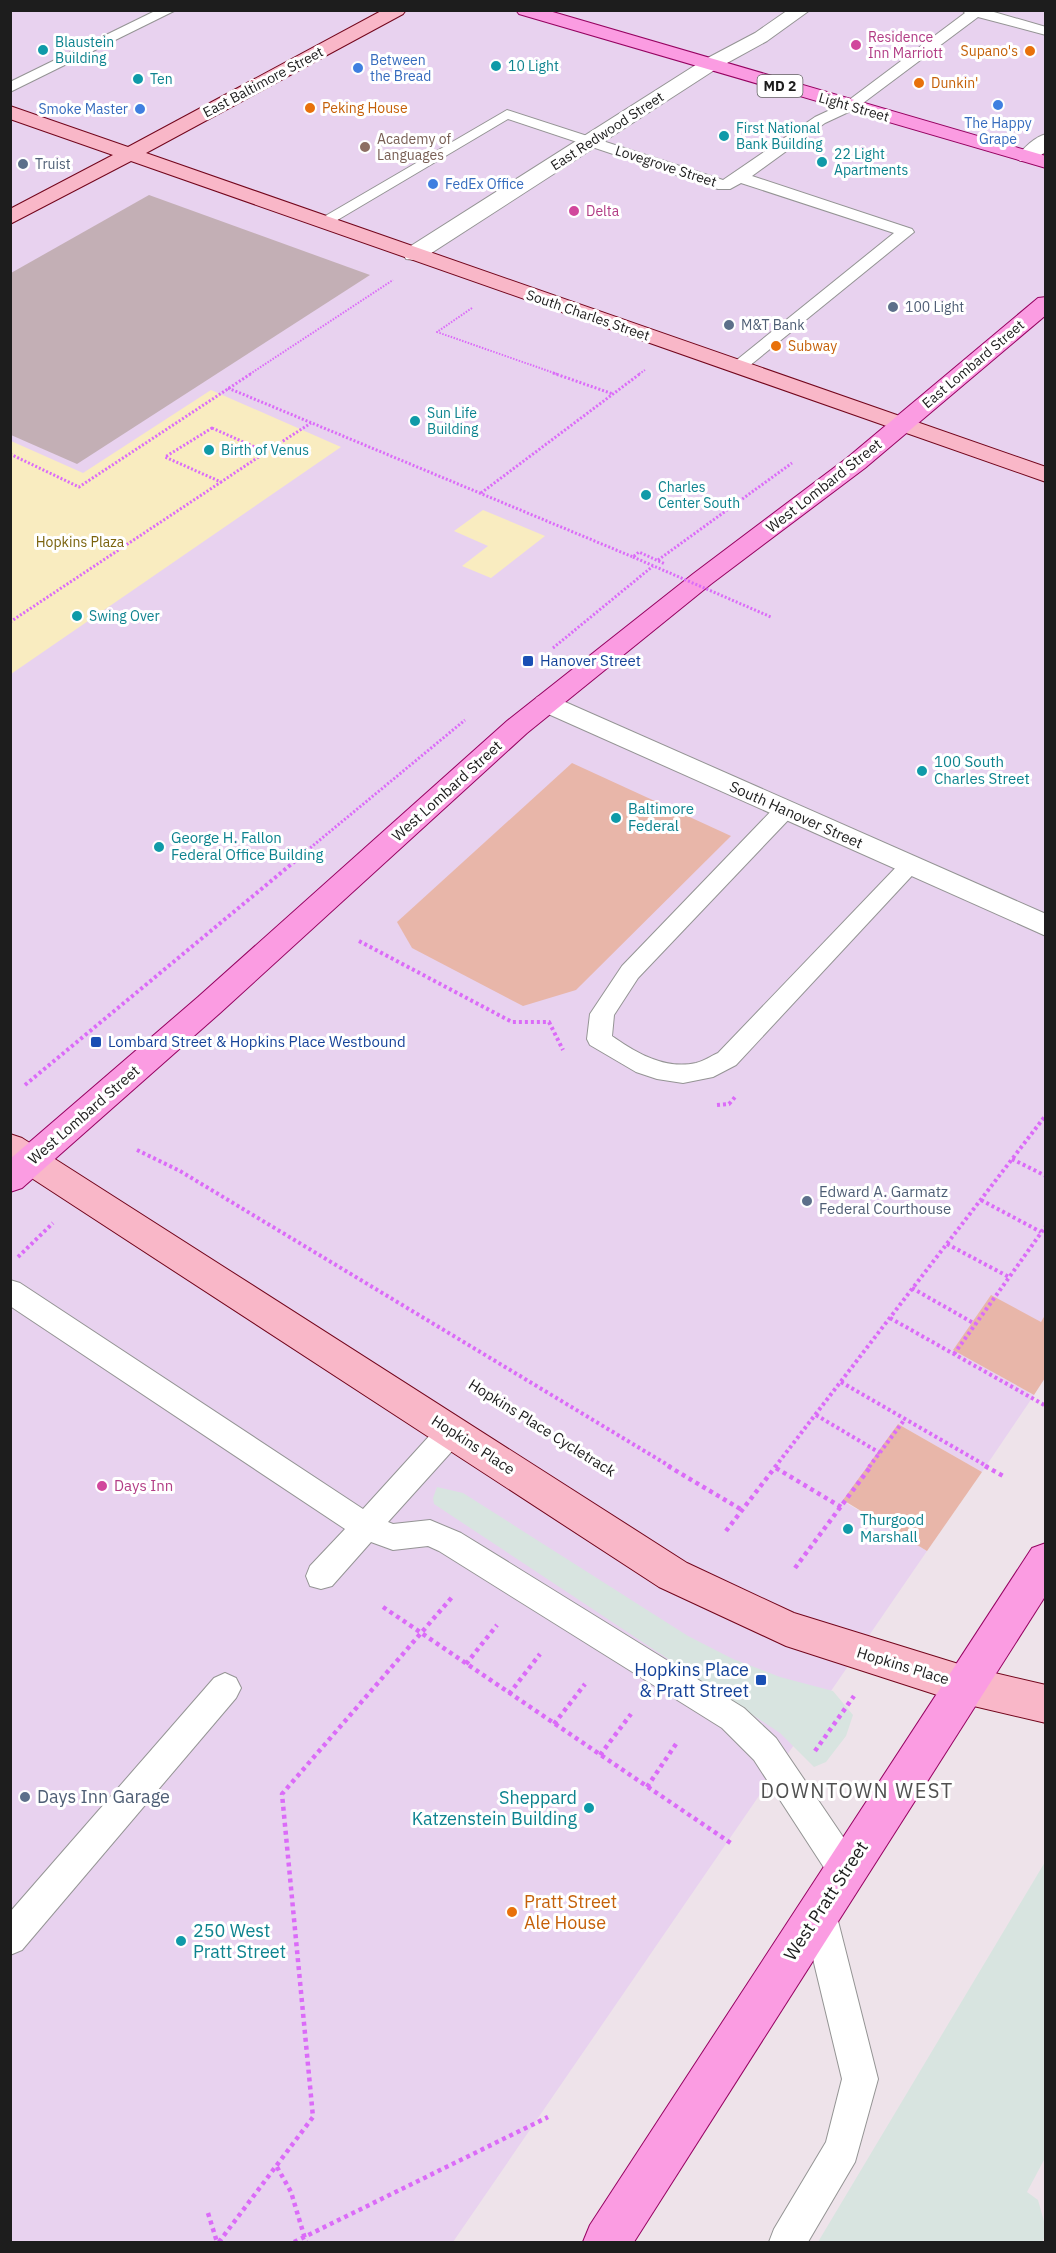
<svg xmlns="http://www.w3.org/2000/svg" width="1056" height="2253" font-family="'IBM Plex Sans',sans-serif">
<rect width="100%" height="100%" fill="#eee3ea"/>
<path fill="#e8d2ef" d="M11 11H1045V1315L1041 1322 953 1349 1034 1395 982 1472 898 1424 843 1501 927 1551 453 2242H11Z"/>
<path fill="#c3afb5" d="M149 195 370 275 77 464 11 435V273Z"/>
<g fill="#e8b6a9">
<path d="M572 763 731 836 576 990 523 1006 412 948 397 922Z"/>
<path d="M991 1295 1041 1322 1045 1315V1378L1034 1395 953 1350Z"/>
<path d="M898 1424 982 1472 927 1551 843 1500Z"/>
</g>
<g fill="#f9ecc0">
<path d="M211 390 341 447 11 674V441L83 473Z"/>
<path d="M483 510 545 536 491 578 462 566 488 546 454 531Z"/>
</g>
<g fill="#d8e4e0">
<path d="M437 1487 463 1493 688 1636 733 1659 780 1677 833 1691 853 1715 846 1736 826 1762 814 1767 780 1733 434 1504 433 1498Z"/>
<path d="M1045 1862V2158L1027 2192 1038 2200 1045 2225V2236L1042 2242H818Z"/>
</g>
<g fill="none" stroke-linecap="round" stroke-linejoin="round">
<g stroke="#949494" stroke-width="2">
<g id="lane">
<path d="M157 10H176L10 92V82Z"/>
<path d="M962 10H987L1046 27V35L978 17 855 109 825 123 752 176 912 229 914 232 743 371H731L728 367 894 233 741 183 730 189H718L508 119 329 225H317L315 222 507 110 723 180 815 117 845 103 965 13Z"/>
<path d="M785 803 793 805 796 810 793 815 638 978 614 1015 612 1036C636 1053 665 1070 696 1063 704 1061 711 1056 718 1053L902 861 910 858 918 861 921 866 736 1065 713 1077 683 1083 657 1079 636 1072 590 1045 587 1039 590 1014 622 966 777 805Z"/>
<path d="M10 1280 20 1283 363 1509 442 1422 452 1419 462 1422 466 1431 462 1440 388 1522 393 1524 430 1520 461 1533 744 1708 776 1738 858 1859 863 1871 858 1883 846 1887 834 1883 754 1760 722 1728 439 1551 428 1546 393 1550 371 1542 332 1586 321 1589 310 1586 306 1576 310 1566 345 1529 10 1306Z"/>
<path d="M225 1673 236 1678 241 1688 236 1698 22 1950 10 1955V1912L214 1678Z"/>
<path d="M819 1896 831 1901 836 1913 878 2079 855 2162 808 2242H769L774 2229 826 2142 842 2079 802 1913 807 1901Z"/>
</g>
</g>
<g stroke="#949494" stroke-width="2">
<g id="street">
<path d="M788 10H810L767 41 716 69 422 259 414 260 406 259 403 254 406 249 702 61 755 33Z"/>
<path d="M1046 134V151L1034 161H1020L1017 157C1023 148 1035 137 1046 134Z"/>
<path d="M547 694 1046 914V936L537 709 533 703 537 697Z"/>
</g>
</g>
<g stroke="#73061c" stroke-width="2">
<g id="secondary">
<path d="M383 10H406L403 14 146 153 1046 467V482L131 161 10 224V209L113 155 10 119V106L128 147Z"/>
<path d="M10 1134 22 1138 687 1563 794 1613 965 1666 1046 1685V1723L965 1704 786 1646 659 1587 10 1164Z"/>
</g>
</g>
<g stroke="#950260" stroke-width="2">
<g id="primary">
<path d="M516 10H546L1046 156V168L519 14Z"/>
<path d="M1046 297V315L865 468 711 584 527 733 220 1013 22 1188 10 1192V1159L198 997 507 721 693 574 847 458 1038 298Z"/>
<path d="M1046 1543V1595L634 2242H583L590 2225 1032 1548Z"/>
</g>
</g>
<g stroke="#db6bf8" stroke-width="2" stroke-dasharray="1.5 1.5" stroke-linecap="butt">
<path d="M472 308 437 332 557 374"/>
<path d="M250 374 393 280"/>
<path d="M639 374 645 370"/>
</g>
<g stroke="#db6bf8" stroke-width="3" stroke-dasharray="2 2" stroke-linecap="butt">
<path d="M553 373 613 394"/>
<path d="M228 388 633 557 639 552 665 564"/>
<path d="M212 428 266 452 221 482 165 457Z"/>
<path d="M266 452 311 423"/>
<path d="M10 454 79 487 252 373"/>
<path d="M481 493 641 373"/>
<path d="M658 560 792 463"/>
<path d="M10 622 221 482"/>
<path d="M553 648 653 566"/>
<path d="M304 853 465 720"/>
</g>
<g stroke="#db6bf8" stroke-width="4" stroke-dasharray="3 3" stroke-linecap="butt">
<path d="M359 941 512 1022H549L563 1050"/>
<path d="M25 1085 306 852"/>
<path d="M717 1105 729 1104 736 1096"/>
<path d="M137 1150 180 1171 671 1467"/>
<path d="M1012 1159 1046 1176"/>
<path d="M981 1200 1041 1232"/>
<path d="M947 1244 1009 1277"/>
<path d="M18 1257 53 1223"/>
<path d="M912 1288 975 1324"/>
<path d="M890 1318 1046 1406"/>
<path d="M954 1354 1046 1226"/>
<path d="M841 1382 988 1467"/>
<path d="M816 1415 880 1453"/>
<path d="M775 1467 1046 1115"/>
<path d="M869 1467 905 1419"/>
</g>
<g stroke="#db6bf8" stroke-width="4.5" stroke-dasharray="4 4" stroke-linecap="butt">
<path d="M668 1466 742 1510"/>
<path d="M985 1466 1005 1477"/>
<path d="M776 1468 841 1507"/>
<path d="M726 1531 776 1466"/>
<path d="M795 1568 871 1466"/>
<path d="M383 1607 732 1844"/>
<path d="M466 1664 497 1625"/>
<path d="M509 1694 540 1654"/>
<path d="M554 1724 585 1684"/>
<path d="M815 1751 854 1696"/>
<path d="M600 1755 631 1714"/>
<path d="M647 1787 676 1744"/>
<path d="M277 2167 291 2192 306 2242"/>
<path d="M208 2213 217 2242"/>
<path d="M219 2242 313 2117 282 1794 453 1596"/>
<path d="M294 2242 548 2117"/>
</g>
<use href="#lane" fill="#fff" fill-rule="evenodd"/>
<use href="#street" fill="#fff" fill-rule="evenodd"/>
<use href="#secondary" fill="#f9b7c8" fill-rule="evenodd"/>
<use href="#primary" fill="#fb9ce2" fill-rule="evenodd"/>
<path stroke="#db6bf8" stroke-width="3" stroke-dasharray="2 2" stroke-linecap="butt" d="M633 557 771 617"/>
</g>
<g fill="#d1479c" stroke="#fff" stroke-width="2">
<circle cx="856" cy="45" r="6"/>
<circle cx="574" cy="211" r="6"/>
<circle cx="102" cy="1486" r="6"/>
</g>
<g fill="#0f9aa8" stroke="#fff" stroke-width="2">
<circle cx="43" cy="50" r="6"/>
<circle cx="496" cy="66" r="6"/>
<circle cx="138" cy="79" r="6"/>
<circle cx="724" cy="136" r="6"/>
<circle cx="822" cy="162" r="6"/>
<circle cx="415" cy="421" r="6"/>
<circle cx="209" cy="450" r="6"/>
<circle cx="646" cy="495" r="6"/>
<circle cx="77" cy="616" r="6"/>
<circle cx="922" cy="771" r="6"/>
<circle cx="616" cy="818" r="6"/>
<circle cx="159" cy="847" r="6"/>
<circle cx="848" cy="1529" r="6"/>
<circle cx="589" cy="1808" r="6"/>
<circle cx="181" cy="1941" r="6"/>
</g>
<g fill="#e8710a" stroke="#fff" stroke-width="2">
<circle cx="1030" cy="51" r="6"/>
<circle cx="919" cy="83" r="6"/>
<circle cx="310" cy="108" r="6"/>
<circle cx="776" cy="346" r="6"/>
<circle cx="512" cy="1912" r="6"/>
</g>
<g fill="#3f7fe0" stroke="#fff" stroke-width="2">
<circle cx="358" cy="68" r="6"/>
<circle cx="998" cy="105" r="6"/>
<circle cx="140" cy="109" r="6"/>
<circle cx="433" cy="184" r="6"/>
</g>
<circle fill="#8d6e63" stroke="#fff" stroke-width="2" cx="365" cy="147" r="6"/>
<g fill="#5c6f8a" stroke="#fff" stroke-width="2">
<circle cx="23" cy="164" r="6"/>
<circle cx="893" cy="307" r="6"/>
<circle cx="729" cy="325" r="6"/>
<circle cx="807" cy="1201" r="6"/>
<circle cx="25" cy="1797" r="6"/>
</g>
<g fill="#1a4fb4" stroke="#fff" stroke-width="2">
<rect x="522" y="655" width="12" height="12" rx="3"/>
<rect x="90" y="1036" width="12" height="12" rx="3"/>
<rect x="755" y="1674" width="12" height="12" rx="3"/>
</g>
<g text-anchor="middle" stroke-width="6" stroke-linejoin="round" paint-order="stroke">
<g font-size="14" fill="#b23c85" stroke="#fff" text-anchor="start">
<text x="868" y="42">Residence<tspan x="868" dy="16">Inn Marriott</tspan></text>
<text x="586" y="216">Delta</text>
</g>
<g font-size="14" fill="#0d838f" stroke="#fff" text-anchor="start">
<text x="55" y="47">Blaustein<tspan x="55" dy="16">Building</tspan></text>
<text x="508" y="71">10 Light</text>
<text x="150" y="84">Ten</text>
<text x="736" y="133">First National<tspan x="736" dy="16">Bank Building</tspan></text>
<text x="834" y="159">22 Light<tspan x="834" dy="16">Apartments</tspan></text>
<text x="427" y="418">Sun Life<tspan x="427" dy="16">Building</tspan></text>
<text x="221" y="455">Birth of Venus</text>
<text x="658" y="492">Charles<tspan x="658" dy="16">Center South</tspan></text>
<text x="89" y="621">Swing Over</text>
</g>
<g font-size="14" fill="#c56008" stroke="#fff" text-anchor="start">
<text x="1018" y="56" text-anchor="end">Supano's</text>
<text x="931" y="88">Dunkin'</text>
<text x="322" y="113">Peking House</text>
<text x="788" y="351">Subway</text>
</g>
<g font-size="14" fill="#366cbe" stroke="#fff" text-anchor="start">
<text x="370" y="65">Between<tspan x="370" dy="16">the Bread</tspan></text>
<text x="128" y="114" text-anchor="end">Smoke Master</text>
<text x="998" y="128" text-anchor="middle">The Happy<tspan x="998" dy="16">Grape</tspan></text>
<text x="445" y="189">FedEx Office</text>
</g>
<g font-size="14" fill="#1d1d1d" stroke="#fff">
<text transform="translate(263 82) rotate(-28)" y="5">East Baltimore Street</text>
<text transform="translate(854 107) rotate(16)" y="5">Light Street</text>
<text transform="translate(607 131) rotate(-33)" y="5">East Redwood Street</text>
<text transform="translate(666 166) rotate(18)" y="5">Lovegrove Street</text>
<text transform="translate(588 315) rotate(19)" y="5">South Charles Street</text>
<text transform="translate(973 364) rotate(-40)" y="5">East Lombard Street</text>
</g>
<rect fill="#fff" stroke="#616161" stroke-width="1.5" x="757.5" y="75" width="45" height="22" rx="4.5"/>
<g font-size="14" font-weight="bold" fill="#1d1d1d">
<text x="780" y="91">MD 2</text>
</g>
<g font-size="14" fill="#785e54" stroke="#fff" text-anchor="start">
<text x="377" y="144">Academy of<tspan x="377" dy="16">Languages</tspan></text>
</g>
<g font-size="14" fill="#4e5e75" stroke="#fff" text-anchor="start">
<text x="35" y="169">Truist</text>
<text x="905" y="312">100 Light</text>
<text x="741" y="330">M&amp;T Bank</text>
</g>
<g font-size="14" fill="#7a620d" stroke="#fff">
<text x="80" y="547">Hopkins Plaza</text>
</g>
<g font-size="15" fill="#1d1d1d" stroke="#fff">
<text transform="translate(824 486) rotate(-38)" y="5">West Lombard Street</text>
<text transform="translate(447 791) rotate(-42)" y="5">West Lombard Street</text>
<text transform="translate(796 815) rotate(24)" y="5">South Hanover Street</text>
<text transform="translate(84 1115) rotate(-41)" y="5">West Lombard Street</text>
<text transform="translate(542 1428) rotate(32)" y="5">Hopkins Place Cycletrack</text>
<text transform="translate(473 1445) rotate(33)" y="5">Hopkins Place</text>
<text transform="translate(903 1666) rotate(17)" y="5">Hopkins Place</text>
</g>
<g font-size="15" fill="#164399" stroke="#fff" text-anchor="start">
<text x="540" y="666">Hanover Street</text>
<text x="108" y="1047">Lombard Street &amp; Hopkins Place Westbound</text>
</g>
<g font-size="15" fill="#0d838f" stroke="#fff" text-anchor="start">
<text x="934" y="767">100 South<tspan x="934" dy="17">Charles Street</tspan></text>
<text x="628" y="814">Baltimore<tspan x="628" dy="17">Federal</tspan></text>
<text x="171" y="843">George H. Fallon<tspan x="171" dy="17">Federal Office Building</tspan></text>
<text x="860" y="1525">Thurgood<tspan x="860" dy="17">Marshall</tspan></text>
</g>
<g font-size="15" fill="#4e5e75" stroke="#fff" text-anchor="start">
<text x="819" y="1197">Edward A. Garmatz<tspan x="819" dy="17">Federal Courthouse</tspan></text>
</g>
<g font-size="15" fill="#b23c85" stroke="#fff" text-anchor="start">
<text x="114" y="1491">Days Inn</text>
</g>
<g font-size="18" fill="#164399" stroke="#fff" text-anchor="end">
<text x="749" y="1676">Hopkins Place<tspan x="749" dy="21">&amp; Pratt Street</tspan></text>
</g>
<g font-size="18" fill="#4e5e75" stroke="#fff" text-anchor="start">
<text x="37" y="1803">Days Inn Garage</text>
</g>
<g font-size="18" fill="#0d838f" stroke="#fff" text-anchor="end">
<text x="577" y="1804">Sheppard<tspan x="577" dy="21">Katzenstein Building</tspan></text>
<text x="193" y="1937" text-anchor="start">250 West<tspan x="193" dy="21">Pratt Street</tspan></text>
</g>
<g font-size="18" fill="#1d1d1d" stroke="#fff">
<text transform="translate(826 1901) rotate(-57)" y="6">West Pratt Street</text>
</g>
<g font-size="18" fill="#c56008" stroke="#fff" text-anchor="start">
<text x="524" y="1908">Pratt Street<tspan x="524" dy="21">Ale House</tspan></text>
</g>
<g font-size="20" letter-spacing="1.5" fill="#505050" stroke="#fff">
<text x="857" y="1798">DOWNTOWN WEST</text>
</g>
</g>
<rect width="1056" height="2253" fill="none" stroke="#1d1d1d" stroke-width="24"/>
</svg>
